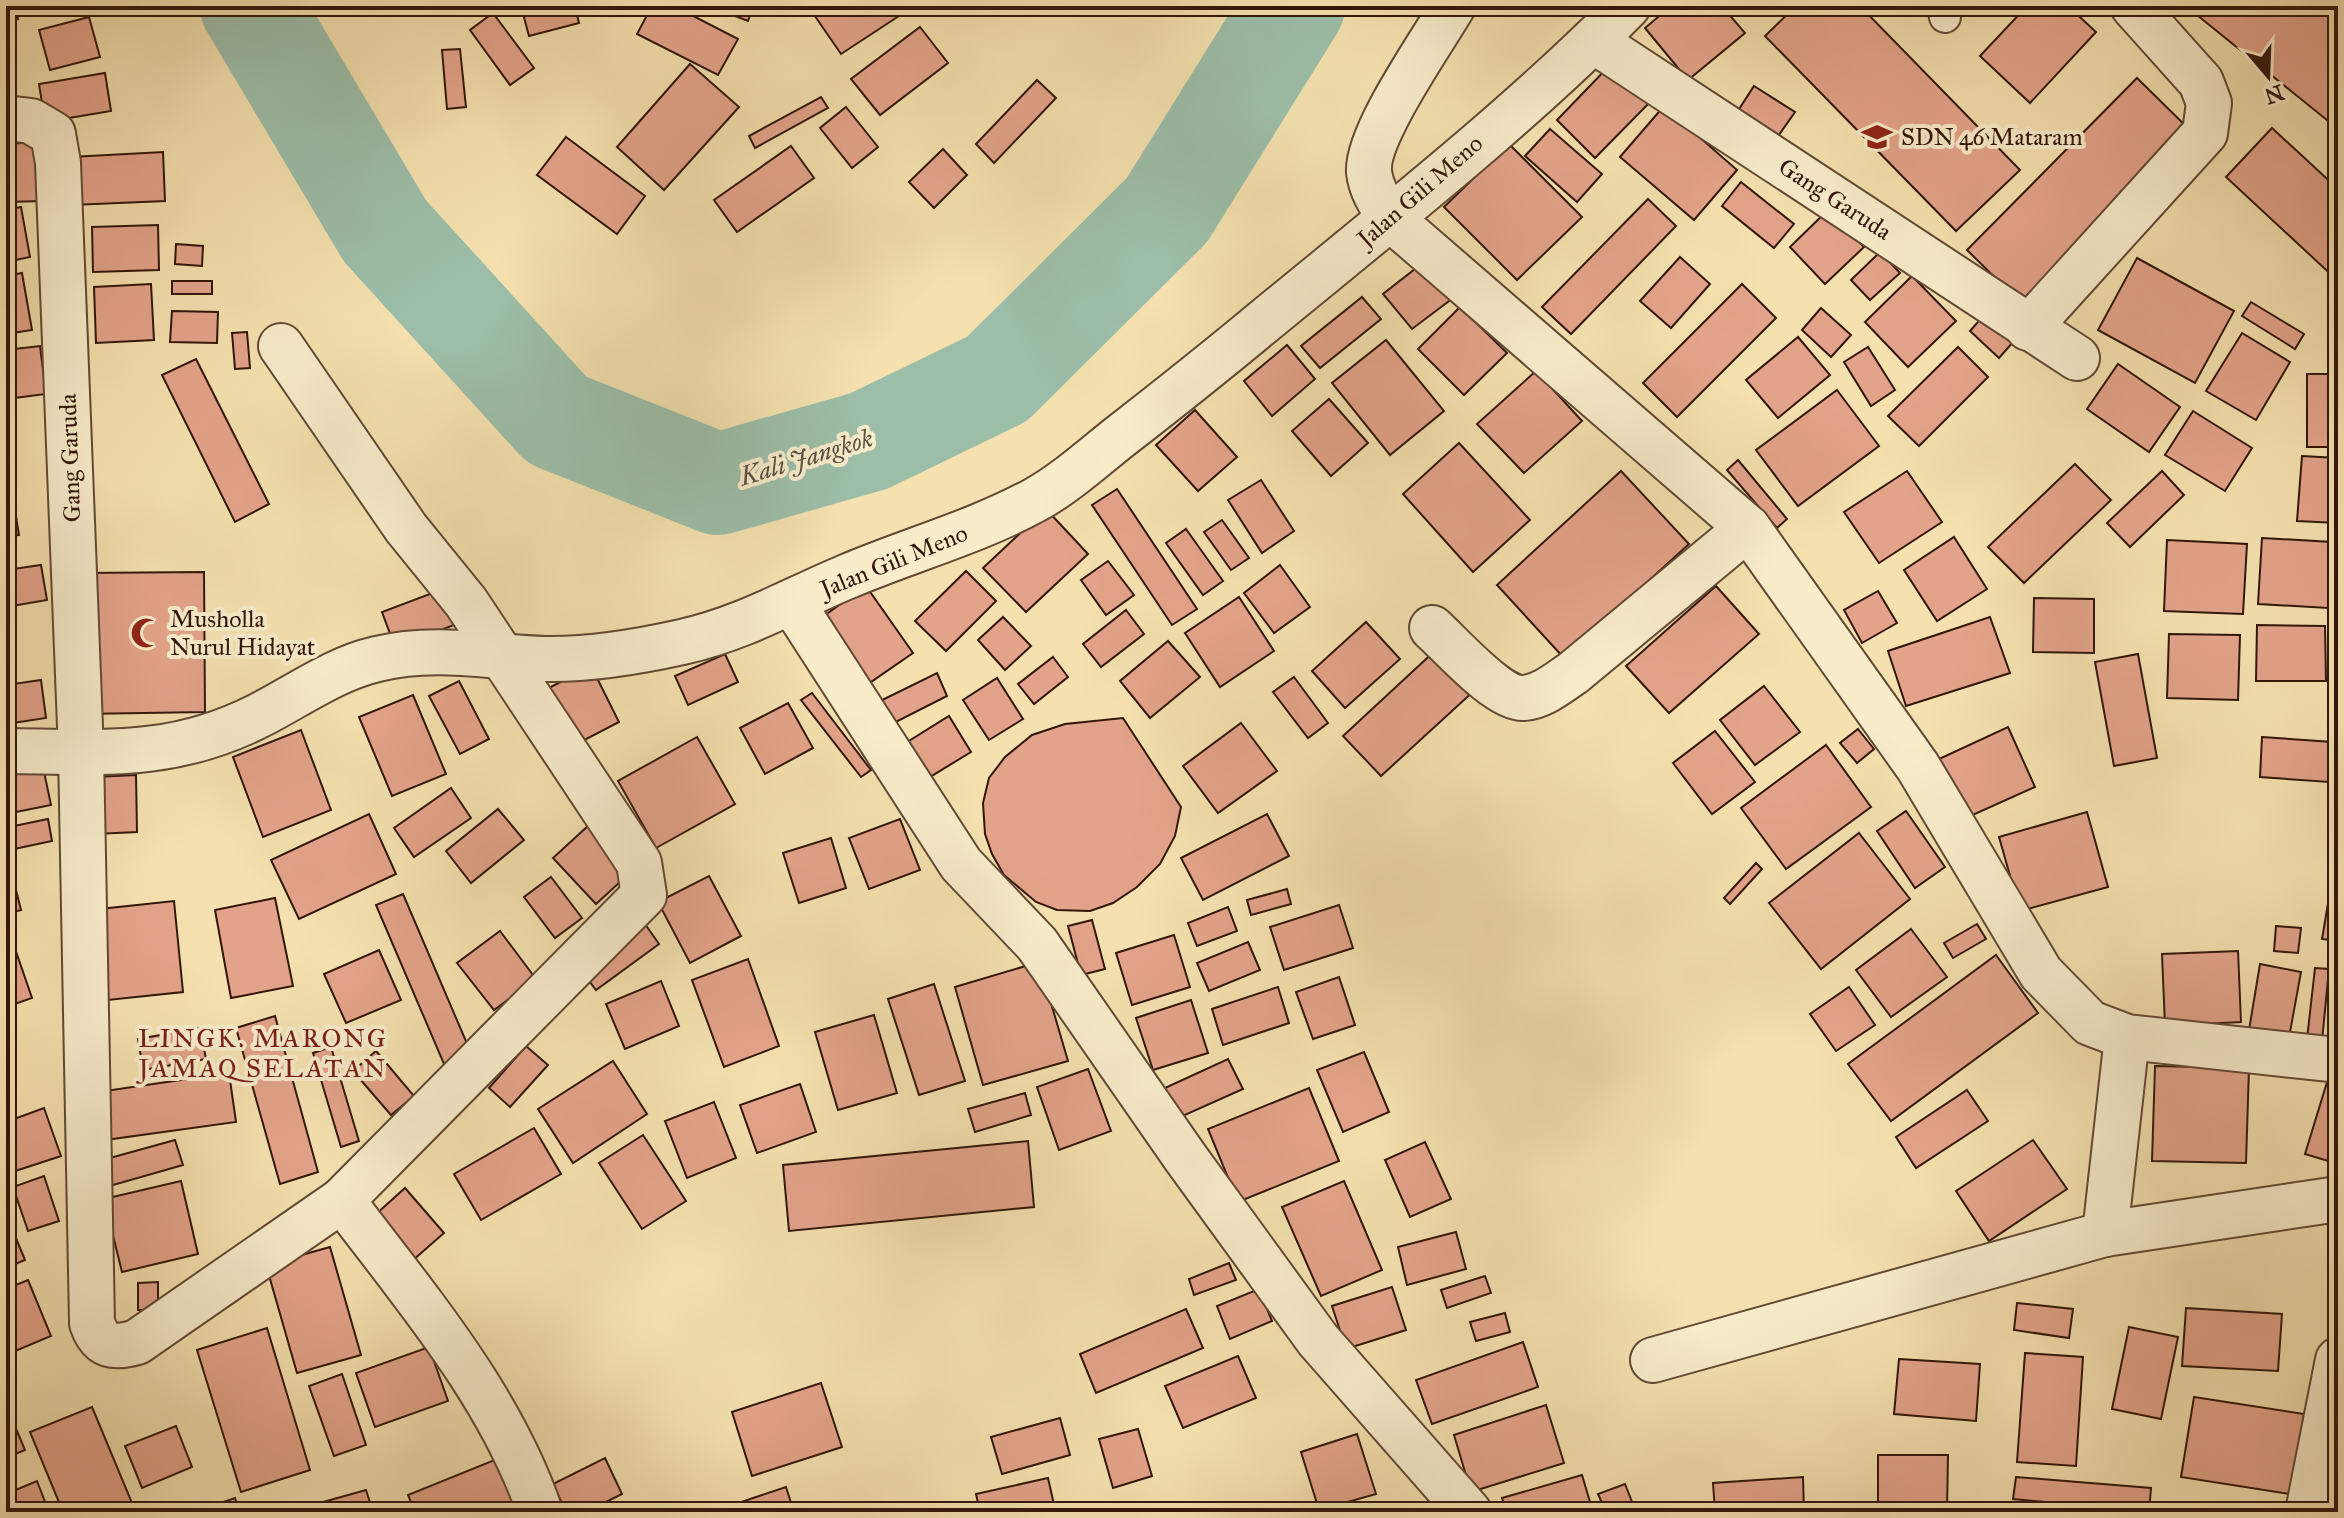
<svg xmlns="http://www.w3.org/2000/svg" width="2344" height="1518" font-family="'IM FELL Great Primer',serif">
<rect width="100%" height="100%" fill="#f4e1af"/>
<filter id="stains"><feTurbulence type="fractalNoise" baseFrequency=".0025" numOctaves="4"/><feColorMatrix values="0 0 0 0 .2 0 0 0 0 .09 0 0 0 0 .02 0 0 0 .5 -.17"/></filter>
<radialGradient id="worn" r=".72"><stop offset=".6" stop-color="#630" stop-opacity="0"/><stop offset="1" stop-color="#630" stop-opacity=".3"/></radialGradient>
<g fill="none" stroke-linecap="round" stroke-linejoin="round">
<path stroke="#9cbea9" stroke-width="102" d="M251 6 385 231 557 420 718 484 869 441 997 379 1167 210 1294 6"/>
</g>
<g fill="#e3a38a" stroke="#32160c" stroke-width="2">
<path d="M6 6H16L18 19 6 22Z"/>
<path d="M521 6H575L579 23 529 36Z"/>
<path d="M652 6H674L738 39 718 75 637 34Z"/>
<path d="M709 6H753L748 21Z"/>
<path d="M808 6H897L902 14 841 54Z"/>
<path d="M1671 6H1722L1745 33 1688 80 1645 28Z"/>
<path d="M1796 6H1860L2020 170 1956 231 1765 36Z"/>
<path d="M2027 6H2068L2096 32 2030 103 1980 56Z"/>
<path d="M2338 6V129L2187 7 2188 6Z"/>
<path d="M493 13 534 68 510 85 470 30Z"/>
<path d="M89 17 100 57 50 70 39 30Z"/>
<path d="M920 27 948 63 880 115 851 79Z"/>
<path d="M460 49 466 107 447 109 442 50Z"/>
<path d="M1613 62 1652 100 1595 158 1557 120Z"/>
<path d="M690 64 739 107 664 190 617 147Z"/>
<path d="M105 73 111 111 45 122 39 84Z"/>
<path d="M2137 78 2195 135 2025 307 1967 250Z"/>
<path d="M1037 80 1056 98 994 163 976 144Z"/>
<path d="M1754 86 1795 112 1774 142 1734 117Z"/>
<path d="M821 97 828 108 755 148 749 136Z"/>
<path d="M1664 106 1737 170 1694 220 1620 157Z"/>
<path d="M846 107 878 147 852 168 820 128Z"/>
<path d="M2272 128 2338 189V281L2226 177Z"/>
<path d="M1550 129 1602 174 1577 202 1525 156Z"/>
<path d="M566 137 645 196 617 234 537 175Z"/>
<path d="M40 142 42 201 6 202V144Z"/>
<path d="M1509 144 1582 217 1517 280 1444 207Z"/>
<path d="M791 146 814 178 737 232 714 200Z"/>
<path d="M943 149 967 175 934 208 909 182Z"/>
<path d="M163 152 165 201 72 205 71 157Z"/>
<path d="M1741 182 1794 224 1774 248 1722 206Z"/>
<path d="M1648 199 1676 226 1571 334 1542 307Z"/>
<path d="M21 207 30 257 6 262V210Z"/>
<path d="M1828 210 1864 247 1825 284 1790 247Z"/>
<path d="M158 225 159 270 93 272 92 227Z"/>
<path d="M176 244 203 246 202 266 175 264Z"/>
<path d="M1880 252 1900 273 1870 300 1851 280Z"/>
<path d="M1680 257 1710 284 1671 328 1640 301Z"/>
<path d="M2137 258 2234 311 2195 383 2098 330Z"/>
<path d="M1424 262 1453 298 1412 329 1383 294Z"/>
<path d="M22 273 32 330 6 334V276Z"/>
<path d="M1912 276 1956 321 1908 367 1865 322Z"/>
<rect x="172" y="281" width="40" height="13"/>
<path d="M151 284 154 340 96 343 94 287Z"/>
<path d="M1742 284 1776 318 1677 417 1643 383Z"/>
<path d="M1362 297 1381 319 1320 368 1301 346Z"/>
<path d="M2251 302 2304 334 2295 349 2242 316Z"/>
<path d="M1460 307 1507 353 1464 395 1418 349Z"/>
<path d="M1821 308 1851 335 1831 357 1802 330Z"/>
<path d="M172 311 218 312 217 343 170 342Z"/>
<path d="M1985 314 2014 341 1999 358 1970 331Z"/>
<path d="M247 332 250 368 235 369 232 333Z"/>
<path d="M2242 333 2290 362 2256 420 2206 391Z"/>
<path d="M1798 337 1830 375 1778 418 1746 380Z"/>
<path d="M1386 340 1444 411 1390 455 1332 383Z"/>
<path d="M1287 345 1315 379 1272 416 1244 381Z"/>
<path d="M40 346 46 394 6 399V350Z"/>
<path d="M1868 347 1895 390 1871 406 1844 362Z"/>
<path d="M1958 347 1988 377 1919 446 1888 416Z"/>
<path d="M196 359 269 504 235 522 162 375Z"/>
<path d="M2118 364 2180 407 2149 452 2087 409Z"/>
<path d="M1536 371 1582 421 1524 473 1477 424Z"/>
<rect x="2307" y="374" width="31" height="73"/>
<path d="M1837 390 1879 446 1798 506 1756 450Z"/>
<path d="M1329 399 1368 443 1331 476 1292 431Z"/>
<path d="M1195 410 1237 457 1198 491 1156 445Z"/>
<path d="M2193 411 2252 448 2225 491 2165 455Z"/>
<path d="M1459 443 1530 520 1473 572 1403 494Z"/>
<path d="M2302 456 2338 458V523L2297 521Z"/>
<path d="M1738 460 1787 519 1777 528 1727 470Z"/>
<path d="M2075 464 2111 500 2024 583 1988 547Z"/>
<path d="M1621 471 1689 544 1564 658 1497 585Z"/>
<path d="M1907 471 1942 522 1879 563 1844 512Z"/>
<path d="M2162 471 2184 495 2130 547 2107 523Z"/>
<path d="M10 479 19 535 6 537V480Z"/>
<path d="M1261 480 1294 531 1262 553 1228 500Z"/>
<path d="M1117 489 1197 609 1172 625 1092 505Z"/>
<path d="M1046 509 1088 554 1026 612 983 568Z"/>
<path d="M1222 520 1249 558 1231 570 1204 532Z"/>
<path d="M1186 529 1223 581 1203 595 1166 543Z"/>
<path d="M1954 537 1987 589 1937 621 1904 570Z"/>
<path d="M2262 538 2332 542 2328 608 2258 604Z"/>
<path d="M2167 540 2247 544 2243 614 2164 611Z"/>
<path d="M1108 561 1134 595 1106 615 1081 580Z"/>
<path d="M41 565 47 600 6 607V570Z"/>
<path d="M1280 565 1310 607 1274 633 1244 593Z"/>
<path d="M966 571 996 601 946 651 915 621Z"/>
<path d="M204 572 205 712 81 714 80 573Z"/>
<path d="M866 586 913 653 868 684 821 618Z"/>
<path d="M1716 586 1759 634 1669 713 1626 666Z"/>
<path d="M443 589 457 624 395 647 382 612Z"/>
<path d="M1878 591 1897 623 1862 643 1844 610Z"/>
<path d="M1239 597 1274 651 1220 687 1185 633Z"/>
<path d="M2034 598 2094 599V653L2033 652Z"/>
<path d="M1126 610 1144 634 1101 667 1083 644Z"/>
<path d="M1003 617 1031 646 1005 670 978 640Z"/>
<path d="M1990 617 2010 673 1906 706 1888 651Z"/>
<path d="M1366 622 1400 659 1345 708 1312 671Z"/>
<path d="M2257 625 2325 626 2326 681H2256Z"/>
<path d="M2169 634 2240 635 2238 700 2167 698Z"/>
<path d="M1168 641 1200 677 1150 718 1120 681Z"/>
<path d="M1438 648 1476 689 1381 776 1343 736Z"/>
<path d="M725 654 738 682 688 705 675 676Z"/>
<path d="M2138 654 2157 758 2114 766 2095 662Z"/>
<path d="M1053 657 1068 677 1034 704 1018 684Z"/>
<path d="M591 666 619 722 573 746 545 690Z"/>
<path d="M2338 668V712L2331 711Z"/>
<path d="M937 673 947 696 886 727 874 704Z"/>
<path d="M1294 677 1328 723 1308 738 1273 692Z"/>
<path d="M997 678 1023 719 989 740 963 700Z"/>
<path d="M41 680 46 718 6 724V685Z"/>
<path d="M459 681 489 739 460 754 429 696Z"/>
<path d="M1764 686 1800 732 1755 765 1720 720Z"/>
<path d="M812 693 871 770 861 777 801 700Z"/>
<path d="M413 695 446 774 392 796 359 717Z"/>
<path d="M788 703 813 748 765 774 740 728Z"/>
<path d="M949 716 971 752 925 780 904 744Z"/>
<path d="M1123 718 1181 807 1175 836 1160 864 1137 887 1113 903 1090 911 1057 910 1036 902 1004 875 992 854 985 834 983 803 989 778 1005 757 1032 735 1065 724Z"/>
<path d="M1241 723 1277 771 1218 813 1183 766Z"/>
<path d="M2008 727 2035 787 1966 818 1939 759Z"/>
<path d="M1858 729 1874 749 1857 763 1840 743Z"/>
<path d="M301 730 331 810 263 837 233 757Z"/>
<path d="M1715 731 1755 782 1712 814 1673 763Z"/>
<path d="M697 737 735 804 656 848 618 781Z"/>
<path d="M2262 737 2332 742 2329 782 2260 777Z"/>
<path d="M1826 745 1871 807 1786 869 1741 808Z"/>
<path d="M42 762 51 805 6 814V769Z"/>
<path d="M136 775 137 832 95 834 94 777Z"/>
<path d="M451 788 471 818 414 857 394 828Z"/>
<path d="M498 809 524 840 471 883 446 851Z"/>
<path d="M1906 811 1945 867 1915 888 1877 831Z"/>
<path d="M2087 812 2108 887 2020 911 1999 837Z"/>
<path d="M369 814 396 874 299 919 271 860Z"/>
<path d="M1267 814 1289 856 1203 900 1181 858Z"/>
<path d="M48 819 52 841 14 849 9 827Z"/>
<path d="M900 819 920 870 869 889 849 838Z"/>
<path d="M589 825 632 871 596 904 553 858Z"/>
<path d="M1859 833 1910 899 1821 969 1769 903Z"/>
<path d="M831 838 846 888 799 903 783 853Z"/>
<path d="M9 862 21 910 6 914V863Z"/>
<path d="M1756 863 1762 869 1730 904 1724 898Z"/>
<path d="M2333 874 2338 875V941L2322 939Z"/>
<path d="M709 876 741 936 690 963 658 902Z"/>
<path d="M551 877 582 918 555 938 524 897Z"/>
<path d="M1287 889 1291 904 1251 915 1247 900Z"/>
<path d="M403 894 471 1053 444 1064 376 905Z"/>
<path d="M275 898 293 986 231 998 215 910Z"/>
<path d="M174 901 183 992 108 1000 100 909Z"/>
<path d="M1339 905 1353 948 1284 970 1270 927Z"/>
<path d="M1228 907 1237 931 1197 946 1188 923Z"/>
<path d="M1092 920 1105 969 1081 975 1068 926Z"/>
<path d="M645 924 659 944 596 990 581 970Z"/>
<path d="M1977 924 1986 939 1953 958 1944 943Z"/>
<path d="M2276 926 2301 928 2298 953 2274 951Z"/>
<path d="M1911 929 1947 977 1891 1017 1856 970Z"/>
<path d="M500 931 536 979 494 1010 457 963Z"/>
<path d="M1174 935 1190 987 1132 1005 1116 953Z"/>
<path d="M11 937 32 998 6 1007V938Z"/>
<path d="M1248 942 1260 970 1209 991 1197 963Z"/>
<path d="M379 950 401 1000 346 1023 324 974Z"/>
<path d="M2238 951 2241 1022 2165 1026 2162 954Z"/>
<path d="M1996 955 2038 1013 1891 1121 1848 1064Z"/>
<path d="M748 959 779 1046 724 1067 692 980Z"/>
<path d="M1039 962 1068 1061 983 1085 955 987Z"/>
<path d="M2260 964 2301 972 2288 1043 2248 1036Z"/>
<path d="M2315 968 2329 969 2322 1041 2307 1039Z"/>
<path d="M1339 977 1355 1025 1313 1039 1296 992Z"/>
<path d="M661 981 679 1026 625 1049 606 1004Z"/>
<path d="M934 984 965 1081 919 1095 888 999Z"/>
<path d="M1278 987 1289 1023 1223 1045 1212 1009Z"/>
<path d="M1849 987 1875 1025 1836 1051 1810 1014Z"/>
<path d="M1191 1000 1208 1053 1153 1070 1136 1018Z"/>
<path d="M874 1015 897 1093 838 1110 815 1032Z"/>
<path d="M275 1016 318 1172 280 1184 236 1028Z"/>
<path d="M200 1028 206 1059 143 1070 138 1039Z"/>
<path d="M526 1046 548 1065 510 1107 489 1088Z"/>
<path d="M331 1047 359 1141 341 1147 313 1053Z"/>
<path d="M376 1051 414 1096 391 1115 353 1071Z"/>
<path d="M1364 1052 1389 1112 1343 1132 1317 1070Z"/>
<path d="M1228 1059 1243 1089 1167 1123 1154 1093Z"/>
<path d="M613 1061 647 1114 573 1163 538 1109Z"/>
<path d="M2155 1066 2249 1068 2246 1163 2152 1161Z"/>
<path d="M1088 1069 1111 1131 1059 1150 1037 1087Z"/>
<path d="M229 1073 236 1122 105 1140 98 1092Z"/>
<path d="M2328 1079 2338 1082V1164L2305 1154Z"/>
<path d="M800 1084 816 1132 757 1153 740 1105Z"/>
<path d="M1309 1088 1339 1161 1238 1202 1208 1129Z"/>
<path d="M1967 1090 1988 1121 1916 1168 1896 1137Z"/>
<path d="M1025 1093 1031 1115 975 1132 968 1109Z"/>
<path d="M714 1102 736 1158 687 1178 665 1121Z"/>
<path d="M44 1108 61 1156 6 1174V1122Z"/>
<path d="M534 1128 561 1174 481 1220 454 1174Z"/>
<path d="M643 1135 686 1201 642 1229 599 1163Z"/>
<path d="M175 1140 183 1165 106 1187 99 1161Z"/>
<path d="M2033 1140 2067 1189 1989 1241 1956 1191Z"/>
<path d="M1028 1141 1034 1207 789 1231 783 1165Z"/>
<path d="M1425 1142 1451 1199 1410 1217 1385 1160Z"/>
<path d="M44 1176 59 1221 28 1231 13 1187Z"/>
<path d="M181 1181 198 1254 122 1272 104 1199Z"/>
<path d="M1344 1181 1382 1270 1321 1296 1282 1207Z"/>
<path d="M405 1188 444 1233 404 1268 365 1224Z"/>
<path d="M6 1214 25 1260 6 1268Z"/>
<path d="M1456 1232 1466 1269 1407 1285 1398 1247Z"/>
<path d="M330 1247 361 1355 297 1373 266 1265Z"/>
<path d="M1229 1263 1236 1280 1194 1295 1189 1279Z"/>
<path d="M1485 1276 1491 1293 1447 1308 1441 1290Z"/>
<path d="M28 1280 51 1336 8 1354 6 1289Z"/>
<path d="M158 1282V1310H138V1283Z"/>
<path d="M1392 1287 1406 1330 1346 1349 1332 1306Z"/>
<path d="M1259 1289 1272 1321 1230 1339 1217 1306Z"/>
<path d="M2017 1303 2073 1309 2069 1338 2014 1330Z"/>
<path d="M2186 1308 2282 1314 2278 1371 2182 1366Z"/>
<path d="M1186 1309 1203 1348 1096 1393 1080 1354Z"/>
<path d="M1505 1313 1510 1332 1476 1341 1470 1322Z"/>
<path d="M2129 1327 2178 1337 2161 1419 2112 1409Z"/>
<path d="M267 1328 310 1470 241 1492 197 1350Z"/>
<path d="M1523 1342 1538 1387 1432 1424 1416 1380Z"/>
<path d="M429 1347 448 1401 375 1427 356 1373Z"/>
<path d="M2025 1353 2083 1357 2076 1466 2017 1462Z"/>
<path d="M1238 1356 1256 1398 1183 1428 1165 1386Z"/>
<path d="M1899 1359 1980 1364 1976 1421 1894 1414Z"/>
<path d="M342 1374 366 1445 334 1456 309 1386Z"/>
<path d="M821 1383 842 1447 752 1476 732 1412Z"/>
<path d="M2194 1397 2304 1414 2290 1494 2181 1477Z"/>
<path d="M6 1405 25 1450 6 1458Z"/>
<path d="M1546 1405 1564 1463 1471 1492 1454 1435Z"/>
<path d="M92 1407 132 1503 109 1512H63L30 1432Z"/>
<path d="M1060 1418 1070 1455 1002 1474 991 1437Z"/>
<path d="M176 1426 192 1467 142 1488 125 1446Z"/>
<path d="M1138 1429 1152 1476 1113 1488 1099 1439Z"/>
<path d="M1357 1434 1376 1494 1319 1510 1301 1452Z"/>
<path d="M1878 1455H1948L1947 1512H1878Z"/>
<path d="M605 1458 622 1494 586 1512H566L553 1484Z"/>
<path d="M497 1459 515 1500 485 1512H415L408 1495Z"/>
<path d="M1582 1475 1593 1512H1506L1502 1498Z"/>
<path d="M1803 1477 1804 1512H1715L1713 1483Z"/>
<path d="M2016 1477 2151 1488 2149 1512 2013 1499Z"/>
<path d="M1048 1478 1055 1509 980 1512 976 1494Z"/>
<path d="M37 1481 49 1512H6V1494Z"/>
<path d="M1625 1484 1636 1512H1606L1598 1494Z"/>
<path d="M786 1487 794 1512H738L735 1504Z"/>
<path d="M366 1490 373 1512H319L316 1504Z"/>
<path d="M235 1498 240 1512H194Z"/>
</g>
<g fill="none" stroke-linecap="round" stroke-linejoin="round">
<g stroke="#624935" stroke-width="34">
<path id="lane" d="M1943 6 1945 17"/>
</g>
<g stroke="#624935" stroke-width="48">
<g id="street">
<path d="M1453 6C1432 42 1366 135 1369 172 1371 190 1381 204 1390 218L1748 528 1918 767 2041 973 2090 1023 2127 1037 2338 1060"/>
<path d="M1594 41 2077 358"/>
<path d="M6 118 31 121 53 134 58 163 81 752 92 1323C100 1347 114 1349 137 1342L342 1200"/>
<path d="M2028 328 2205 133 2209 103 2201 82 2133 6"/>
<path d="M281 346 406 528 466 602 639 863 644 895 342 1200C416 1298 500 1395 540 1512"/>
<path d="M793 604 961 864 1037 944 1185 1157 1318 1340 1469 1512"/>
<path d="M1432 628C1451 645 1499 700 1524 698 1543 696 1558 683 1573 673L1748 528"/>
<path d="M6 751C100 752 172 760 260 715 299 695 334 669 377 659 436 645 486 657 544 659 590 660 637 652 682 642 744 628 789 601 846 577 909 550 974 533 1035 500 1064 484 1091 460 1117 439 1166 401 1215 362 1262 323 1386 221 1515 120 1628 6"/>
<path d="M2105 1234 2127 1037"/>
<path d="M1653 1360 2105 1234 2338 1199"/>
<path d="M2308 1512 2338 1360"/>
</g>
</g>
<use href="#lane" stroke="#f8eccb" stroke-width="30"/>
<use href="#street" stroke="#f8eccb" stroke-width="44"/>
</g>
<defs>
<g id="school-bare" transform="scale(2.4)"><path d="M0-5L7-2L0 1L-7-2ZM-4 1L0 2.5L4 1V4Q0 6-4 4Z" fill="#8f2418" stroke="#f8eccb" stroke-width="2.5" paint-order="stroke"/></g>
<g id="mosque-bare" transform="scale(2.4)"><path d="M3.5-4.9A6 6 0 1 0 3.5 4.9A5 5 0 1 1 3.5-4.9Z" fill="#8f2418" stroke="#f8eccb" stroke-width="2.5" paint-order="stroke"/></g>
</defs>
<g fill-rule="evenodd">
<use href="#school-bare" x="1877" y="137"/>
<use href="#mosque-bare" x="146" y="633"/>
</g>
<g text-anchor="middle" stroke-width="8" stroke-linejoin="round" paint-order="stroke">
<g font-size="24" fill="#32160c" stroke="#f8eccb" text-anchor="start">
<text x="1901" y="145">SDN 46 Mataram</text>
<text x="170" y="627">Musholla<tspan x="170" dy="28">Nurul Hidayat</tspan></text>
</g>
<g font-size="24" fill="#32160c" stroke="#f8eccb">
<text transform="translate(1420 191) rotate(-41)" y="8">Jalan Gili Meno</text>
<text transform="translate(1835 199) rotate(33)" y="8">Gang Garuda</text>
<text transform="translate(70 458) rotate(-92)" y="8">Gang Garuda</text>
<text transform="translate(894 561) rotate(-22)" y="8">Jalan Gili Meno</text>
</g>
<g font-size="26" font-style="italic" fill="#575143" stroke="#f8eccb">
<text transform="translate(806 457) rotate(-17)" y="9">Kali Jangkok</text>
</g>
<g font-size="26" letter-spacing="2" fill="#7a1f14" stroke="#f8eccb">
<text x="263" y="1047">LINGK. MARONG<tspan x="263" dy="30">JAMAQ SELATAN</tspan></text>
</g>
</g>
<rect width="2344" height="1518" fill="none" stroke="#f4e1af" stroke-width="32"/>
<rect x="8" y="8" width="2328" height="1502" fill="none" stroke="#32160c" stroke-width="4"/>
<rect x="16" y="16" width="2312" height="1486" fill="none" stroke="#32160c" stroke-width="2"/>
<g transform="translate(2268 76) rotate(161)" stroke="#f8eccb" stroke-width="6" paint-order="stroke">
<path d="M0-6L14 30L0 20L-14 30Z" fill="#32160c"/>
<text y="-12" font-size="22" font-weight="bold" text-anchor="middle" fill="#32160c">N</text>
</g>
<rect width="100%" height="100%" filter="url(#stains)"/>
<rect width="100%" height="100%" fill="url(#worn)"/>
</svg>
